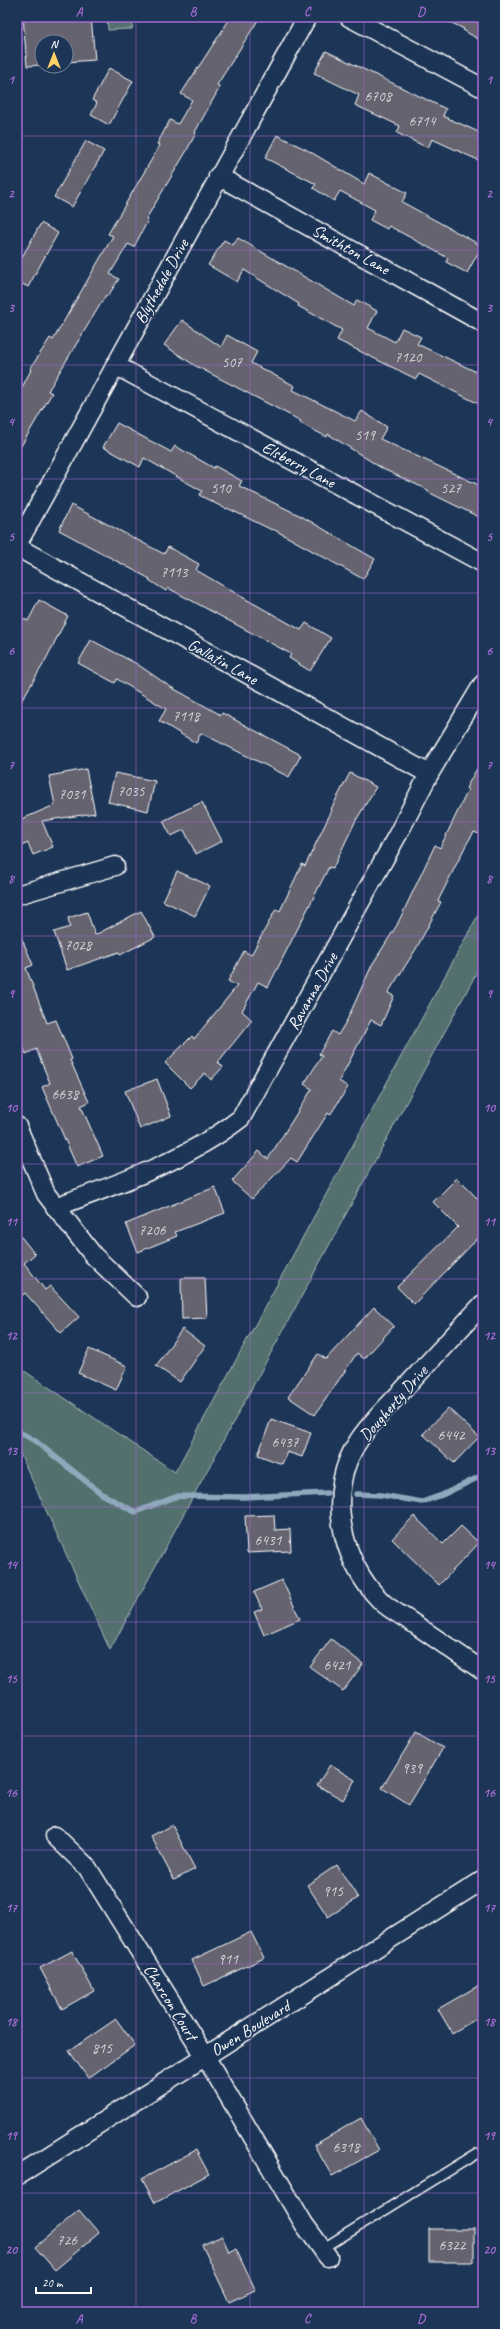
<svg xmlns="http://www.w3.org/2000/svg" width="500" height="2329" font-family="Caveat,sans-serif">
<rect width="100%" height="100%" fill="#1d3557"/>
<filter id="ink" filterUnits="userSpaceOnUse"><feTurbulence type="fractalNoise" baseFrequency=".025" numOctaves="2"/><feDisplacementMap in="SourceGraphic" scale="8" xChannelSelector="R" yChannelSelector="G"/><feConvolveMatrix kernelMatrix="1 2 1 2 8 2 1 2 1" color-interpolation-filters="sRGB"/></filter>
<g filter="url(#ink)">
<g fill="#53706e" stroke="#a9b8b6">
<path d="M107 17H134L132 29 108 30Z"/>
<path d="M483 906V961L110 1650 17 1447V1366L175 1472Z"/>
</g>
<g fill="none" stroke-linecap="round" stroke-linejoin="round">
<g stroke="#90a8bb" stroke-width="5.5">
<path d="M17 1431 34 1440 102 1494 135 1512 178 1496 244 1497 327 1493"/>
<path d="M356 1494 381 1495 422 1502 442 1495 483 1475"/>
</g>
</g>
<g fill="#65646f" stroke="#fff">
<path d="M23 17H91L95 60 66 62V42H42V65L27 66Z"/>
<path d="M231 17H260L217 85 220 87 195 132 196 133 186 152 146 219 148 220 134 247 128 244 110 274 119 279 108 296 106 295 48 391 52 393 17 453V397L31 370 30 369 50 338 53 340 113 236 108 234 160 145 157 144 170 120 178 124 192 100 181 94Z"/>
<path d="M440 17H483V42L463 30 464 29Z"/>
<path d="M326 51 446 109 443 116 483 134V149L478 160 432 139 428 148 397 133 400 126 355 105 359 95 314 73Z"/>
<path d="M109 68 133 81 109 125 91 115 97 103 92 100Z"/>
<path d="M277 135 309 151 364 184 369 173 407 193 402 202 482 246 467 273 446 262 448 258 389 226 387 229 370 220 375 210 340 191 334 201 313 188 316 184 265 158Z"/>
<path d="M86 141 104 151 72 207 54 197Z"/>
<path d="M41 223 58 233 28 287 17 281V266Z"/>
<path d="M238 238 354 306 357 300 377 311 368 328 395 342 402 328 421 337 417 344 483 375V406L419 374 416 379 337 340 342 330 298 306 299 304 244 270 237 282 208 265 224 240 233 245Z"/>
<path d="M182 320 221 347 227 335 257 352 251 363 295 386 293 390 355 421 362 411 387 427 380 439 483 487V519L428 492V490L383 469 328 434 327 437 300 423 301 421 194 365 164 345Z"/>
<path d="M117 423 171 452 175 446 214 468 215 466 242 481 239 486 301 516 375 559 363 579 273 529 272 530 227 508 226 509 199 495 202 491 144 458 140 467 103 447Z"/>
<path d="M71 505 164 554 168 547 199 564 196 570 242 597 301 630 306 623 331 638 310 671 289 658 291 654 168 588 166 591 149 580 150 579 59 530Z"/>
<path d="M39 600 68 616 44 663 17 708V615L28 621Z"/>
<path d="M91 640 137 664 169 686 221 715 222 713 301 755 289 777 201 733 196 743 159 721 166 709 117 679 115 683 78 663Z"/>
<path d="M483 758V827L479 834 474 832 466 845 438 901 441 902 416 949 388 993 394 996 381 1025 371 1020 339 1081 348 1087 330 1115 328 1113 297 1162 291 1158 252 1199 232 1181 259 1151 268 1159 312 1089 304 1084 322 1056 319 1054 332 1031 338 1035 347 1020 372 965 397 925 435 845 440 848 468 790 466 788Z"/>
<path d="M86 769 95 813 42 821 53 847 33 855 28 843 17 848V821L55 805 49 776Z"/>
<path d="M115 773 155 781 148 811 108 802Z"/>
<path d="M350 773 376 787 355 822 333 868 329 867 268 987 258 982 242 1011 252 1020 218 1062 223 1067 211 1080 205 1073 190 1088 165 1063 192 1036 194 1039 237 986 228 981 244 951 251 955 276 909 280 911 302 864 305 866 332 810 331 809Z"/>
<path d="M202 802 222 841 196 854 184 830 171 836 163 821Z"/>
<path d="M177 871 210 886 195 916 163 901Z"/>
<path d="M141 911 155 937 120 955 119 952 67 970 54 932 70 927 68 918 87 912 95 935Z"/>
<path d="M17 927 33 965 26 968 47 1023 56 1020 72 1059 70 1060 89 1102 81 1106 103 1156 77 1167 42 1087 50 1083 36 1049 26 1054 17 1032Z"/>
<path d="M157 1079 171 1116 140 1129 125 1091Z"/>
<path d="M457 1178 483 1204V1233L414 1304 397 1287 458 1227 433 1202Z"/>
<path d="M215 1187 225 1213 175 1232 177 1236 138 1252 126 1224Z"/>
<path d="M17 1232 35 1254 24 1263 45 1290 50 1286 79 1317 61 1333 25 1293 17 1300Z"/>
<path d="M181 1278H205L207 1318 182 1319Z"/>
<path d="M374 1307 394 1326 364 1359 357 1353 315 1415 288 1397 318 1354 326 1359Z"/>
<path d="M182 1329 205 1346 180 1382 156 1366Z"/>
<path d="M89 1349 127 1366 116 1390 78 1373Z"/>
<path d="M448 1408 479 1437 454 1463 423 1434Z"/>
<path d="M271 1419 311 1433 302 1457 287 1452 282 1464 258 1455Z"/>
<path d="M274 1515 275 1530 290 1529 291 1551 247 1553 245 1516Z"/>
<path d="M414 1516 443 1544 461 1526 479 1543 439 1585 392 1539Z"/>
<path d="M282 1580 300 1619 264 1635 254 1612 262 1609 254 1592Z"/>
<path d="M331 1639 363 1664 343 1691 310 1667Z"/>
<path d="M416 1732 443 1748 409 1805 382 1788Z"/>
<path d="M330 1765 355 1780 343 1800 317 1785Z"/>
<path d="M172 1825 195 1869 174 1880 151 1836Z"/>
<path d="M337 1865 358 1898 328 1917 307 1885Z"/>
<path d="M251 1932 264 1958 204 1986 192 1960Z"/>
<path d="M72 1951 94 1991 62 2009 40 1968Z"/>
<path d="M483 1983V2015L452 2033 438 2009Z"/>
<path d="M116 2019 135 2045 88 2078 69 2051Z"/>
<path d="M361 2118 379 2150 332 2176 314 2145Z"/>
<path d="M196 2150 209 2174 155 2203 142 2179Z"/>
<path d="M79 2210 99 2233 55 2270 35 2247Z"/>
<rect x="429" y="2229" width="45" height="33"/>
<path d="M222 2236 229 2252 236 2249 255 2290 229 2302 202 2245Z"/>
</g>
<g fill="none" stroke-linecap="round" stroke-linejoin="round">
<g stroke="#fff" stroke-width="12">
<path id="lane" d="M322 2249 476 2154"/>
</g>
<g stroke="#fff" stroke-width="21">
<g id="street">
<path d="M349 17 483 88"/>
<path d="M218 176 483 323"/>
<path d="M115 365 483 563"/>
<path d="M17 545 307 17"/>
<path d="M17 547 429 774"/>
<path d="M17 895 115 866"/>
<path d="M17 1126 46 1194 93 1255 137 1297"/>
<path d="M55 1207C119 1184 187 1160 241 1118L398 834 429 774 483 684"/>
<path d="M483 1304C456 1333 429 1362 403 1390 388 1406 371 1422 359 1440 325 1490 340 1561 381 1601 390 1610 403 1616 413 1623 436 1639 460 1655 483 1671"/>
<path d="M55 1836 87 1867 205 2056 304 2224 328 2257"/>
<path d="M17 2176 483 1880"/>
</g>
</g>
<use href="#lane" stroke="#1d3557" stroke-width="9"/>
<use href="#street" stroke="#1d3557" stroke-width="18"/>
</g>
</g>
<path fill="none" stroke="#a36bd2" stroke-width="1" stroke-opacity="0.55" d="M136 17V2312M250 17V2312M364 17V2312M17 136H483M17 250H483M17 365H483M17 479H483M17 593H483M17 708H483M17 822H483M17 936H483M17 1050H483M17 1164H483M17 1279H483M17 1393H483M17 1507H483M17 1622H483M17 1736H483M17 1850H483M17 1964H483M17 2078H483M17 2193H483"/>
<g text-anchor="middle" stroke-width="3.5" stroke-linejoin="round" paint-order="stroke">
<g font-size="15" fill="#d8d8db">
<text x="378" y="101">6708</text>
<text x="422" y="126">6714</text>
<text x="408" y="362">7120</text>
<text x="232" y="367">507</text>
<text x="365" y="440">519</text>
<text x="221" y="493">510</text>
<text x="451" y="493">527</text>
<text x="174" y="577">7113</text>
<text x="186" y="721">7118</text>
<text x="131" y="796">7035</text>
<text x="72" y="799">7031</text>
<text x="78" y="950">7028</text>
<text x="65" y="1099">6638</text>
<text x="152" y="1235">7206</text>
<text x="451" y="1440">6442</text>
<text x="285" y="1447">6437</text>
<text x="268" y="1545">6431</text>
<text x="337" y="1670">6421</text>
<text x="412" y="1773">939</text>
<text x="333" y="1896">915</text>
<text x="228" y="1964">911</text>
<text x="102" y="2053">815</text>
<text x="346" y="2152">6318</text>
<text x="67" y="2245">726</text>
<text x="452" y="2250">6322</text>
</g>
<g font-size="17" fill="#fff" stroke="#1d3557">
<text transform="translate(351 249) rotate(29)" y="6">Smithton Lane</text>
<text transform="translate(161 281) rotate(-61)" y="6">Blythedale Drive</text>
<text transform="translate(299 464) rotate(28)" y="6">Elsberry Lane</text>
<text transform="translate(223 661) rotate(29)" y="6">Gallatin Lane</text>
<text transform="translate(312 991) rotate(-61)" y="6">Ravanna Drive</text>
<text transform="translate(393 1403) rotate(-49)" y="6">Dougherty Drive</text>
<text transform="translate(171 2002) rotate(58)" y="6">Charcon Court</text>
<text transform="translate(250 2028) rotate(-32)" y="6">Owen Boulevard</text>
</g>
</g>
<rect width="500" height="2329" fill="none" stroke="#1d3557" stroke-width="44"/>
<g transform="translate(54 54)"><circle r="19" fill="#1d3557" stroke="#77869a"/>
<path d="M0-3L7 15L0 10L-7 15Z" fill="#ffd166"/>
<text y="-6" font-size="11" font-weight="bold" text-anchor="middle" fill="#ffffff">N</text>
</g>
<path d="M36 2287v6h55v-6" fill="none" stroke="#ffffff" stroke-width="2"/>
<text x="42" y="2287" font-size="12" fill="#ffffff" stroke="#1d3557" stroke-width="3" paint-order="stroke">20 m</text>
<rect x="22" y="22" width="456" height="2285" fill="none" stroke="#a36bd2" stroke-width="1.5"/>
<g font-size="13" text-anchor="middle" font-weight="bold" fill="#a36bd2">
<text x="79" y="16">A</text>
<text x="193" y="16">B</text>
<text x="307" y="16">C</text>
<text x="421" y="16">D</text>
<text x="11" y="84">1</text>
<text x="489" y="84">1</text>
<text x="11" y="198">2</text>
<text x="489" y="198">2</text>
<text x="11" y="312">3</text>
<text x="489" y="312">3</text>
<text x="11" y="426">4</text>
<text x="489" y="426">4</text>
<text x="11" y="541">5</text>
<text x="489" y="541">5</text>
<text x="11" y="655">6</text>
<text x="489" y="655">6</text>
<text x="11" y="769">7</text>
<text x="489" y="769">7</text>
<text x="11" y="883">8</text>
<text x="489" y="883">8</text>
<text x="11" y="998">9</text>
<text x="489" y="998">9</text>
<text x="11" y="1112">10</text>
<text x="489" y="1112">10</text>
<text x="11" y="1226">11</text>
<text x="489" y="1226">11</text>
<text x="11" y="1340">12</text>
<text x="489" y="1340">12</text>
<text x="11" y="1455">13</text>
<text x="489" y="1455">13</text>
<text x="11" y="1569">14</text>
<text x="489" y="1569">14</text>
<text x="11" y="1683">15</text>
<text x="489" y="1683">15</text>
<text x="11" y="1797">16</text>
<text x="489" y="1797">16</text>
<text x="11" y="1912">17</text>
<text x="489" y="1912">17</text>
<text x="11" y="2026">18</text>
<text x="489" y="2026">18</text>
<text x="11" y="2140">19</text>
<text x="489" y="2140">19</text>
<text x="11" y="2254">20</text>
<text x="489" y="2254">20</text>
<text x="79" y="2323">A</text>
<text x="193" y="2323">B</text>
<text x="307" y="2323">C</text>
<text x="421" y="2323">D</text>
</g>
</svg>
